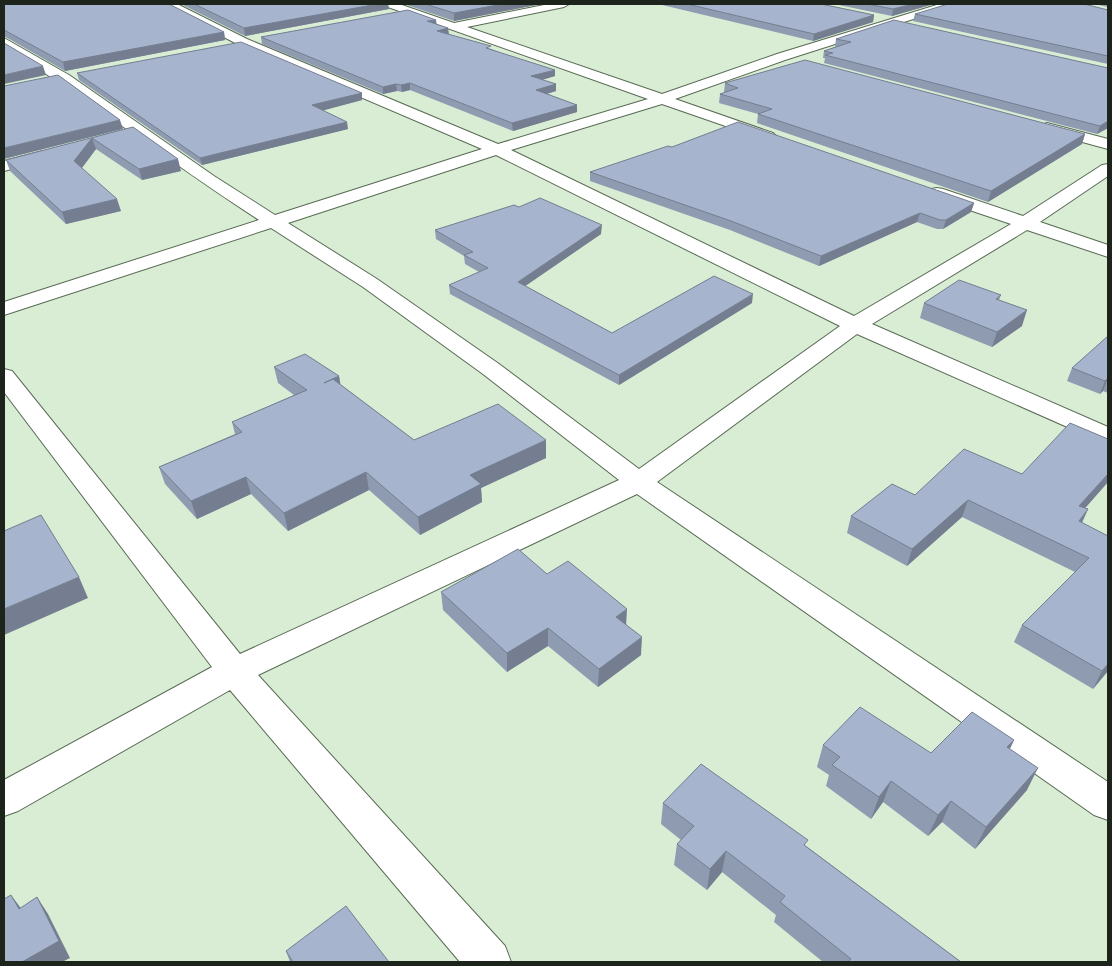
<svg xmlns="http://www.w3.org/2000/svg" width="1112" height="966" font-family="'Zilla Slab',serif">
<rect width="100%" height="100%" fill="#d8edd3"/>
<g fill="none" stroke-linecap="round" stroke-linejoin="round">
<g stroke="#586a54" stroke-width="2">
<g id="minor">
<path d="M164 4H177L247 39 498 144 648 99 385 6 384 4H399L454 23 549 4H569L564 7 467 27 662 94 777 54 940 4H955L954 6 785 60 675 99 773 133 776 136 773 139H763L662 104 511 150 854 316 1011 224 931 197 928 193 931 189 937 188 943 189 1023 216 1102 165 1108 164V176L1040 222 1108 245V257L1027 230 872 324 1108 427V444L1099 441 857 334 657 482 1108 782V820L1094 815 637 494 258 675 505 946 511 962H460L230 690 18 811 4 816V780L212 667 4 392V369L12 371 240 654 619 480 483 374 363 287 271 228 4 315V302L259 220C172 164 92 101 4 47V38L69 75 214 176 275 215 482 149 239 45 165 6ZM496 155 840 326 639 469 499 364 377 279 288 223Z"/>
<path d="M1047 123 1108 139V149L1042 131 1039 128 1042 125Z"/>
<path d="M43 151 49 153 51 156 49 159 4 171V161Z"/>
</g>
</g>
<use href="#minor" fill="#fff" fill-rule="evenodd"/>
</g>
<g fill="#8f9bb1">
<path d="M4 4 224 32 225 40 65 71 4 36Z"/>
<path d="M181 4H388L389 9 245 36Z"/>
<path d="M404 4H541L454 21Z"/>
<path d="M658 4H821L874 15 873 22 813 41Z"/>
<path d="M834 4H934L892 16Z"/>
<path d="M1094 4H1108V7Z"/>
<path d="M1108 10V64L913 21 915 14Z"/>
<path d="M437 24 449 34 491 49 555 76 542 80 556 91 547 94 577 105V112L513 131 410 90 402 92 397 91 383 94 262 44 261 37Z"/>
<path d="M836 39 1108 68V128L1097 134 824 63 825 58H823L824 51 837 46H835Z"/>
<path d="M77 73 362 93V100L323 110 348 129 202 165 79 80Z"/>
<path d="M725 83 1085 134 1082 144 988 202 757 123 758 114 719 103 720 94 724 93V92Z"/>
<path d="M133 127 181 171 142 180 96 149 82 168 121 211 66 224 10 171 6 160Z"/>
<path d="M672 147 974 203 971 212 943 229H937L917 222 819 266 730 230 590 181V172Z"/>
<path d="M519 207 601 234 525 286 612 333 752 303 619 385 450 294 449 285 479 272 465 264 464 256 436 239 435 230Z"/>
<path d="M1001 295 999 300 1022 326 992 347 920 318 924 303Z"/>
<path d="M1108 336V393L1103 391 1100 394 1067 381 1072 368Z"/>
<path d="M274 367 339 376 340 384 414 440 546 458 481 488 482 502 420 535 369 490 288 531 251 494 197 519 165 484 159 467 235 434 232 422 294 395 278 383Z"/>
<path d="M1108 439V482L1085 508 1088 509 1082 523 1108 536V671L1093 689 1014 642 1022 625 1075 572 962 517 907 566 847 533 851 516 915 495 1022 474Z"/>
<path d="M547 574 626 624 641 655 598 687 548 646 507 672 443 610 441 592Z"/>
<path d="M1014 740 1010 749 1027 790 975 849 942 822 928 836 883 802 871 819 826 786 829 775 817 767 823 745 931 753Z"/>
<path d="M663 803 806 846 961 962H823L774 922 776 915 722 872 707 890 674 865 677 844 681 840 661 824Z"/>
<path d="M286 951 389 962H290Z"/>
</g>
<g fill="#747e90">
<path d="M378 4H388L389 9 245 36 244 28Z"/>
<path d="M503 4H541L454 21V13Z"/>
<path d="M913 4H934L892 16 893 9Z"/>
<path d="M874 15 873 22 813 41 814 34Z"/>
<path d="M436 20 437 26 427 21Z"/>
<path d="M448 28 449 34 437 31Z"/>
<path d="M224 32 225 40 65 71 63 62Z"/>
<path d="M43 66 46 75 4 84V75Z"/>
<path d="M555 70V76L531 83V76Z"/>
<path d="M410 83V90L402 92 401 85Z"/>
<path d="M396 84 397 91 383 94V87Z"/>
<path d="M556 84V91L536 97V90Z"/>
<path d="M362 93V100L314 113 312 105Z"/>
<path d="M577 105V112L513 131 512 123Z"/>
<path d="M120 120 123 129 4 159V148Z"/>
<path d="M1108 121V128L1097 134 1100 126Z"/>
<path d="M347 122 348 129 202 165 200 158Z"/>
<path d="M1085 134 1082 144 988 202 991 191Z"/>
<path d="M92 138 96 149 78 173 74 161Z"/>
<path d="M178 159 181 171 142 180 139 169Z"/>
<path d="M117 199 121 211 66 224 62 212Z"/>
<path d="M974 203 971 212 943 229 946 220Z"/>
<path d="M920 213 917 222 819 266 821 256Z"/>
<path d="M602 225 601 234 518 291V282Z"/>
<path d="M753 294 752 303 619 385V375Z"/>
<path d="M1027 310 1022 326 992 347 997 332Z"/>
<path d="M339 376 342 393 324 383Z"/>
<path d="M1108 378 1103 391 1100 394 1105 381Z"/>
<path d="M546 440V458L481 488 482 502 420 535 418 517 470 475Z"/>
<path d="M366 472 369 490 288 531 284 513Z"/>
<path d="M1108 474V482L1072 523 1079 506Z"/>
<path d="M246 477 251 494 197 519 191 501Z"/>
<path d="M968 500 962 517 907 566 912 549Z"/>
<path d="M1088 509 1080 526 1079 521Z"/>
<path d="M79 577 88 598 4 635V609Z"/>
<path d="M627 609 626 627 616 617Z"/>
<path d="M548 628V646L507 672V653Z"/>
<path d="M642 637 641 655 598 687 599 669Z"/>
<path d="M1108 664V671L1093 689 1102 671Z"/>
<path d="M1014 740 1003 762 1007 747Z"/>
<path d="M1038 768 1027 790 975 849 986 827Z"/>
<path d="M891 781 883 802 871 819 879 797Z"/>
<path d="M951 801 942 822 928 836 938 815Z"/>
<path d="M726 851 722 872 707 890 710 869Z"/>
<path d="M11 895 23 911 19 909Z"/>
<path d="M37 897 48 914 70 958 62 962H22Z"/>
</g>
<g fill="#a6b4ce" stroke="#747e90">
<path d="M4 4H169L224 32 63 62 4 30Z"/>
<path d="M194 4H378L244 28Z"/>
<path d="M425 4H503L454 13Z"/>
<path d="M687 4H821L874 15 814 34Z"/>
<path d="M867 4H913L893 9Z"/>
<path d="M948 4H1084L1108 10V56L915 14Z"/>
<path d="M408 10 436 20 427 21 448 28 437 31 491 46 486 48 555 70 531 76 556 84 536 90 577 105 512 123 410 83 401 85 396 84 383 87 261 37Z"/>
<path d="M894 20 1108 68V121L1100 126 825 55 833 53 824 51 851 42 836 39Z"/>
<path d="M241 42 362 93 312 105 347 122 200 158 77 73Z"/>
<path d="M4 43 43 66 4 75Z"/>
<path d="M805 60 1085 134 991 191 758 114 772 109 720 94 738 88 725 83Z"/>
<path d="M58 75 120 120 4 148V86Z"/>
<path d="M738 122 974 203 946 220H940L920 213 821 256 731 221 590 172 668 146 672 147Z"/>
<path d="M133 127 178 159 139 169 92 138 74 161 117 199 62 212 6 160Z"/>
<path d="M540 198 602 225 518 282 612 333 714 276 753 294 619 375 449 285 488 268 464 255 473 252 435 230 514 205 519 207Z"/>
<path d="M959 280 1001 295 996 299 1027 310 997 332 924 303Z"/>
<path d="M1108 336V378L1105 381 1072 368Z"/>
<path d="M305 354 339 376 324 383 333 379 414 440 498 404 546 440 470 475 481 484 418 517 366 472 284 513 246 477 191 501 159 467 242 432 232 422 307 390 274 367Z"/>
<path d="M1070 423 1108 439V474L1079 506 1088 509 1079 521 1108 536V664L1102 671 1022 625 1089 558 968 500 912 549 851 516 892 484 915 495 964 449 1022 474Z"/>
<path d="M41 515 79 577 4 609V531Z"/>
<path d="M518 549 547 574 568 561 627 609 616 617 642 637 599 669 548 628 507 653 441 592Z"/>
<path d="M860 707 931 753 972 712 1014 740 1007 747 1038 768 986 827 951 801 938 815 891 781 879 797 832 765 840 757 823 745Z"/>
<path d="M701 764 808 840 804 845 961 962H848L851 959 780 902 785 896 726 851 710 869 677 844 694 826 663 803Z"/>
<path d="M11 895 19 909 37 897 59 941 22 962H4V899Z"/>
<path d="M346 906 389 962H293L286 951Z"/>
</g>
<rect width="1112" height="966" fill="none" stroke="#1d241b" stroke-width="10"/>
</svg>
